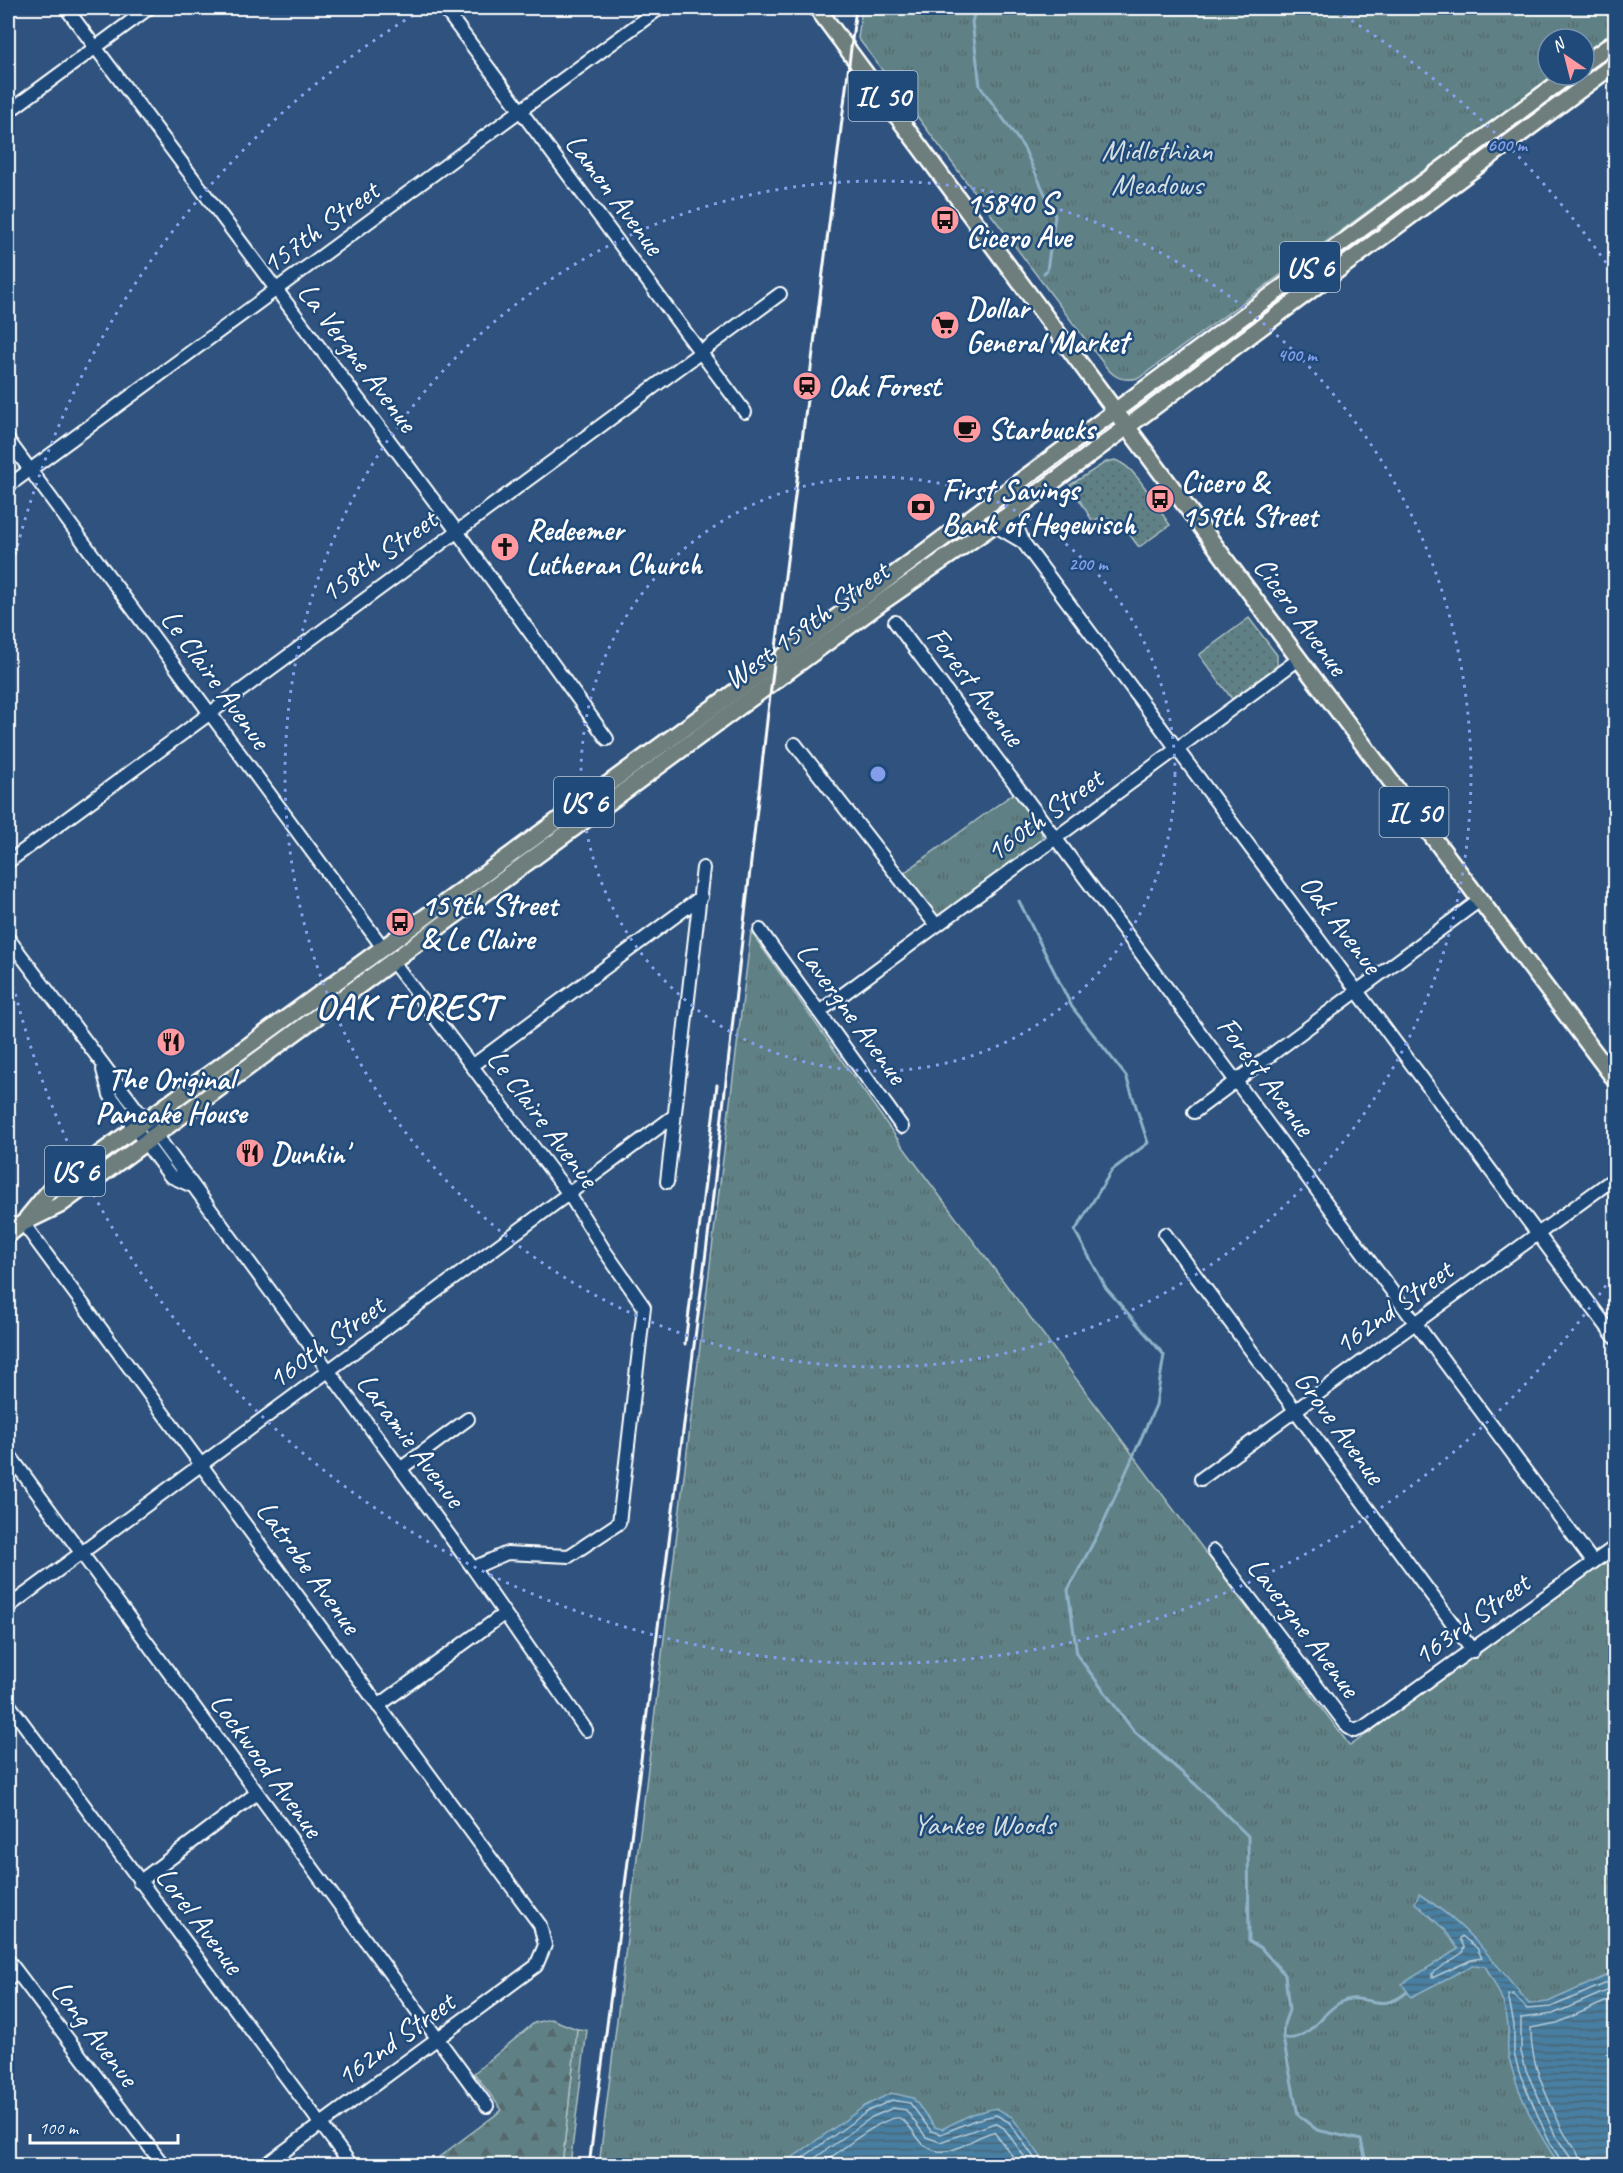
<svg xmlns="http://www.w3.org/2000/svg" width="1623" height="2173" font-family="Caveat,sans-serif">
<defs>
<pattern id="grass-dots" width="8" height="8" patternUnits="userSpaceOnUse" patternTransform="scale(1.5)"><rect width="8" height="8" fill="#5e8186"/><path d="M2 2h.1M6 6h.1" fill="none" stroke="#56696c" stroke-width="1.8" stroke-linecap="round"/></pattern>
<pattern id="forest-firs" width="22" height="20" patternUnits="userSpaceOnUse" patternTransform="scale(1.5)"><rect width="22" height="20" fill="#5e8186"/><path d="M5 1l3.5 6h-7zM16 11l3.5 6h-7z" fill="#56696c"/></pattern>
<pattern id="park-tufts" width="24" height="20" patternUnits="userSpaceOnUse" patternTransform="scale(1.5)"><rect width="24" height="20" fill="#5e8186"/><path d="M3 7l-1-3M5 7V3M7 7l1-3M15 17l-1-3M17 17v-4M19 17l1-3" fill="none" stroke="#56696c"/></pattern>
<pattern id="water-rules" width="6" height="5" patternUnits="userSpaceOnUse" patternTransform="scale(1.5)"><rect width="6" height="5" fill="#467ea1"/><path d="M0 2.5h6" fill="none" stroke="#496576"/></pattern>
</defs>
<rect width="100%" height="100%" fill="#2f537e"/>
<filter id="ink" filterUnits="userSpaceOnUse"><feTurbulence type="fractalNoise" baseFrequency=".0167" numOctaves="2"/><feDisplacementMap in="SourceGraphic" scale="12" xChannelSelector="R" yChannelSelector="G"/><feConvolveMatrix kernelMatrix="1 2 1 2 8 2 1 2 1" color-interpolation-filters="sRGB"/></filter>
<g filter="url(#ink)">
<g fill="url(#grass-dots)" stroke="#aec0c2" stroke-width="1.5">
<path d="M1115 460C1137 467 1155 505 1170 525L1139 547C1123 527 1120 512 1092 520L1070 485 1106 462Z"/>
<path d="M1249 618 1277 655V666L1232 699 1199 655Z"/>
<path d="M577 2029 587 2030 570 2165 562 2166Z"/>
</g>
<path fill="url(#forest-firs)" stroke="#aec0c2" stroke-width="1.5" d="M551 2019 577 2029 562 2165H442L439 2157 502 2110 474 2073 534 2023Z"/>
<g fill="url(#park-tufts)" stroke="#aec0c2" stroke-width="1.5">
<path d="M862 8H1615L1616 31 1584 54V39H1548V75H1555L1139 378C1123 381 1116 379 1106 367L858 38Z"/>
<path d="M1014 793 1042 830V840L942 915H933L900 876Z"/>
<path d="M751 932 901 1144 1350 1746 1615 1555V2165L599 2166Z"/>
</g>
<g fill="url(#water-rules)" stroke="#90b2c7" stroke-width="1.5">
<path d="M1419 1894C1465 1923 1495 1962 1529 2004L1548 2002 1615 1972V2165H1560C1538 2135 1518 2095 1509 2058 1506 2047 1509 2036 1508 2026 1506 2003 1496 1985 1485 1966L1473 1965 1411 1997 1402 1984 1458 1949 1445 1930 1415 1903Z"/>
<path d="M891 2093 913 2098 935 2127 942 2129 972 2114 996 2108 1012 2117 1047 2165H782L865 2106Z"/>
</g>
<g fill="none" stroke-linecap="round" stroke-linejoin="round">
<g stroke="#b5cbd9" stroke-width="1.5">
<path d="M1462 1936 1477 1948 1482 1958 1471 1960 1432 1978V1973L1462 1953 1464 1947 1460 1939Z"/>
<path d="M791 2166 868 2111 892 2100 910 2103 931 2131 941 2134 975 2120 996 2115 1009 2122 1040 2166"/>
<path d="M804 2166 872 2117 893 2108 906 2110 926 2137 940 2142 995 2123 1004 2128 1031 2166"/>
<path d="M820 2166C832 2157 889 2110 901 2119 917 2129 916 2147 938 2151 958 2154 975 2135 994 2132L1020 2166"/>
<path d="M1564 2166 1548 2139 1519 2072 1514 2053V2025L1508 1995 1513 1994 1527 2009 1551 2007 1616 1979"/>
<path d="M1572 2166 1570 2157 1555 2135 1526 2070 1521 2052V2018L1553 2014 1616 1987"/>
<path d="M1581 2166C1580 2150 1568 2142 1562 2129 1547 2097 1530 2064 1531 2028L1557 2023 1616 1997"/>
</g>
<g stroke="#90b2c7" stroke-width="3">
<path d="M976 8 972 22 980 86 1024 148 1055 216 1047 270 1044 273"/>
<path d="M1019 901 1072 1007 1126 1076 1148 1143 1112 1170 1075 1231 1106 1288 1164 1355 1156 1405 1101 1528 1068 1590 1077 1655 1133 1730 1195 1784 1248 1836 1249 1941 1261 1948 1285 1975 1289 2010 1284 2024 1283 2038 1298 2115 1317 2130 1361 2140 1367 2166"/>
<path d="M1283 2038C1309 2043 1321 2012 1341 2002 1363 1990 1379 2016 1407 1992"/>
</g>
<g stroke="#fff" stroke-width="16">
<g id="minor">
<path d="M66 8 456 530 607 739"/>
<path d="M444 8 745 412"/>
<path d="M8 112 149 8"/>
<path d="M8 440 384 949"/>
<path d="M8 486 660 8"/>
<path d="M1014 511V519L1023 542 1616 1339"/>
<path d="M994 525 1023 542"/>
<path d="M895 622 1593 1562"/>
<path d="M795 744 936 925"/>
<path d="M8 862 780 294"/>
<path d="M760 930 902 1127"/>
<path d="M8 938 145 1120 473 1568 586 1730"/>
<path d="M393 962 569 1194 604 1250 644 1307 619 1523 569 1556 507 1553 473 1568"/>
<path d="M819 1012 1299 659"/>
<path d="M472 1066 701 897"/>
<path d="M103 1070 110 1095 170 1176 190 1185"/>
<path d="M1194 1112 1480 900"/>
<path d="M667 1182 703 868"/>
<path d="M23 1223 540 1925 545 1945 536 1966 264 2166"/>
<path d="M1165 1234 1473 1651"/>
<path d="M8 1453 487 2106"/>
<path d="M400 1469 468 1419"/>
<path d="M1201 1479 1616 1177"/>
<path d="M1214 1551 1348 1727 1355 1731 1364 1727 1616 1546"/>
<path d="M8 1607 674 1116"/>
<path d="M8 1703 352 2166"/>
<path d="M378 1706 504 1614"/>
<path d="M139 1882 257 1793"/>
<path d="M8 1960 164 2166"/>
<path d="M8 1980 16 1971"/>
</g>
</g>
<g stroke="#fff" stroke-width="20">
<g id="major">
<path d="M817 8 1299 659 1616 1081"/>
<path d="M1584 64 1616 41"/>
<path d="M27 1218 50 1190 784 656 1569 75"/>
<path d="M8 1235 23 1223 60 1205 885 600 1014 511 1616 63"/>
</g>
</g>
<use href="#minor" stroke="#1f4a7a" stroke-width="12"/>
<use href="#major" stroke="#6d7e7c" stroke-width="15"/>
<g stroke="#fff" stroke-width="3">
<path d="M685 1344 717 1085"/>
<path d="M589 2166 711 1213 768 712 856 8"/>
</g>
</g>
</g>
<g fill="none" stroke="#839eea" stroke-width="3" stroke-dasharray="3 6">
<circle cx="878" cy="774" r="297"/>
<circle cx="878" cy="774" r="593"/>
<path d="M1611 1278A890 890 0 0 1 9 967M9 581A890 890 0 0 1 420 11M1336 11A890 890 0 0 1 1611 270"/>
</g>
<defs>
<g id="bus-disc" transform="scale(1.5)"><circle r="9.5" fill="#ff9aa2" stroke="#1f4a7a"/><path d="M-5-6H5V4H4V6H2V4H-2V6H-4V4H-5ZM-3.5-4V0h7V-4ZM-3.5 1.2v1.5H-2V1.2ZM2 1.2v1.5H3.5V1.2Z" fill="#111"/></g>
<g id="supermarket-disc" transform="scale(1.5)"><circle r="9.5" fill="#ff9aa2" stroke="#1f4a7a"/><path d="M-6-5.5h2.5l.6 2H6L4.5 2H-2.5L-4.4-4H-6ZM-1.5 3.2a1.3 1.3 0 1 0 .1 0ZM3 3.2a1.3 1.3 0 1 0 .1 0Z" fill="#111"/></g>
<g id="station-disc" transform="scale(1.5)"><circle r="9.5" fill="#ff9aa2" stroke="#1f4a7a"/><path d="M-3-6H3Q5-6 5-4V2Q5 4 3 4L4.5 6H3L1.5 4h-3L-3 6H-4.5L-3 4Q-5 4-5 2V-4Q-5-6-3-6ZM-3.5-4v3h7v-3ZM-3.5 1v1.5H-2V1ZM2 1v1.5H3.5V1Z" fill="#111"/></g>
<g id="cafe-disc" transform="scale(1.5)"><circle r="9.5" fill="#ff9aa2" stroke="#1f4a7a"/><path d="M-5.5-4.5H6V0H3Q3 3.5 0 3.5H-2.5Q-5.5 3.5-5.5 0ZM3-3.2v2h1.7v-2ZM-6 4.5H4V6H-6Z" fill="#111"/></g>
<g id="bank-disc" transform="scale(1.5)"><circle r="9.5" fill="#ff9aa2" stroke="#1f4a7a"/><path d="M-6-4H6V4H-6ZM0-2.3a2.3 2.3 0 1 0 0 4.6a2.3 2.3 0 1 0 0-4.6Z" fill="#111"/></g>
<g id="church-disc" transform="scale(1.5)"><circle r="9.5" fill="#ff9aa2" stroke="#1f4a7a"/><path d="M-1.2-6h2.4v3.5h3.3v2.4h-3.3V6h-2.4V-.1h-3.3v-2.4h3.3Z" fill="#111"/></g>
<g id="restaurant-disc" transform="scale(1.5)"><circle r="9.5" fill="#ff9aa2" stroke="#1f4a7a"/><path d="M-5-6h1v4h1v-4h1v4h1v-4h1v5L-1.5 .5V6h-2V.5L-5-1ZM5-6V6H3V1.5H1.5Q1.5-4 5-6Z" fill="#111"/></g>
</defs>
<g fill-rule="evenodd">
<use href="#bus-disc" x="945" y="220"/>
<use href="#supermarket-disc" x="945" y="325"/>
<use href="#station-disc" x="807" y="386"/>
<use href="#cafe-disc" x="967" y="429"/>
<use href="#bus-disc" x="1160" y="499"/>
<use href="#bank-disc" x="921" y="507"/>
<use href="#church-disc" x="505" y="547"/>
<use href="#bus-disc" x="400" y="922"/>
<use href="#restaurant-disc" x="171" y="1042"/>
<use href="#restaurant-disc" x="250" y="1153"/>
</g>
<g text-anchor="middle" stroke-width="5" stroke-linejoin="round" paint-order="stroke">
<g fill="#1f4a7a" stroke="#bcc9d7" stroke-width="1.5">
<rect x="848.5" y="71" width="69" height="50" rx="4.5"/>
<rect x="1280" y="242" width="60" height="50" rx="4.5"/>
<rect x="554" y="777" width="60" height="50" rx="4.5"/>
<rect x="1379.5" y="787" width="69" height="50" rx="4.5"/>
<rect x="45" y="1146" width="60" height="50" rx="4.5"/>
</g>
<g font-size="28" font-weight="bold" fill="#fff">
<text x="883" y="106">IL 50</text>
<text x="1310" y="277">US 6</text>
<text x="584" y="812">US 6</text>
<text x="1414" y="822">IL 50</text>
<text x="75" y="1181">US 6</text>
</g>
<g font-size="30" fill="#d7e0e1" stroke="#1f4a7a">
<text x="1157" y="160">Midlothian<tspan x="1157" dy="34">Meadows</tspan></text>
<text x="984" y="1834">Yankee Woods</text>
</g>
<g font-size="30" fill="#fff" stroke="#1f4a7a">
<text transform="translate(615 194) rotate(53)" y="10">Lamon Avenue</text>
<text transform="translate(320 227) rotate(-36)" y="10">157th Street</text>
<text transform="translate(358 357) rotate(53)" y="10">La Vergne Avenue</text>
<text transform="translate(378 556) rotate(-36)" y="10">158th Street</text>
<text transform="translate(1301 616) rotate(54)" y="10">Cicero Avenue</text>
<text transform="translate(806 625) rotate(-36)" y="10">West 159th Street</text>
<text transform="translate(216 679) rotate(54)" y="10">Le Claire Avenue</text>
<text transform="translate(976 686) rotate(53)" y="10">Forest Avenue</text>
<text transform="translate(1044 815) rotate(-36)" y="10">160th Street</text>
<text transform="translate(1341 924) rotate(53)" y="10">Oak Avenue</text>
<text transform="translate(852 1013) rotate(54)" y="10">Lavergne Avenue</text>
<text transform="translate(1266 1076) rotate(53)" y="10">Forest Avenue</text>
<text transform="translate(543 1118) rotate(53)" y="10">Le Claire Avenue</text>
<text transform="translate(1393 1307) rotate(-36)" y="10">162nd Street</text>
<text transform="translate(326 1342) rotate(-36)" y="10">160th Street</text>
<text transform="translate(1340 1427) rotate(54)" y="10">Grove Avenue</text>
<text transform="translate(411 1440) rotate(53)" y="10">Laramie Avenue</text>
<text transform="translate(309 1567) rotate(54)" y="10">Latrobe Avenue</text>
<text transform="translate(1471 1619) rotate(-36)" y="10">163rd Street</text>
<text transform="translate(1304 1627) rotate(53)" y="10">Lavergne Avenue</text>
<text transform="translate(267 1765) rotate(54)" y="10">Lockwood Avenue</text>
<text transform="translate(200 1920) rotate(53)" y="10">Lorel Avenue</text>
<text transform="translate(95 2033) rotate(53)" y="10">Long Avenue</text>
<text transform="translate(395 2039) rotate(-36)" y="10">162nd Street</text>
</g>
<g font-size="30" font-weight="bold" fill="#fff" stroke="#1f4a7a" text-anchor="start">
<text x="966" y="213">15840 S<tspan x="966" dy="34">Cicero Ave</tspan></text>
<text x="966" y="318">Dollar<tspan x="966" dy="34">General Market</tspan></text>
<text x="828" y="396">Oak Forest</text>
<text x="988" y="439">Starbucks</text>
<text x="1181" y="492">Cicero &amp;<tspan x="1181" dy="34">159th Street</tspan></text>
<text x="942" y="500">First Savings<tspan x="942" dy="34">Bank of Hegewisch</tspan></text>
<text x="526" y="540">Redeemer<tspan x="526" dy="34">Lutheran Church</tspan></text>
<text x="421" y="915">159th Street<tspan x="421" dy="34">&amp; Le Claire</tspan></text>
<text x="171" y="1089" text-anchor="middle">The Original<tspan x="171" dy="34">Pancake House</tspan></text>
<text x="271" y="1163">Dunkin'</text>
</g>
<g font-size="36" font-weight="bold" letter-spacing="1.5" fill="#fff" stroke="#1f4a7a">
<text x="408" y="1019">OAK FOREST</text>
</g>
</g>
<circle cx="878" cy="774" r="9" fill="#839eea" stroke="#1f4a7a" stroke-width="3"/>
<g font-size="18" text-anchor="middle" font-weight="bold" fill="#839eea" stroke="#1f4a7a" stroke-width="5" stroke-linejoin="round" paint-order="stroke">
<text x="1507" y="151">600 m</text>
<text x="1297" y="361">400 m</text>
<text x="1088" y="570">200 m</text>
</g>
<rect width="1623" height="2173" fill="none" stroke="#1f4a7a" stroke-width="30"/>
<rect x="15" y="15" width="1593" height="2143" fill="none" stroke="#fff" stroke-width="2" filter="url(#ink)"/>
<g transform="translate(1566 57) rotate(325)"><circle r="28" fill="#1f4a7a" stroke="#7992af" stroke-width="1.5"/>
<path d="M0-4.5L10 22L0 15L-10 22Z" fill="#ff9aa2"/>
<text y="-9" font-size="16" font-weight="bold" text-anchor="middle" fill="#ffffff">N</text>
</g>
<path d="M30 2134v9h148v-9" fill="none" stroke="#ffffff" stroke-width="3"/>
<text x="39" y="2134" font-size="18" fill="#ffffff" stroke="#1f4a7a" stroke-width="4.5" paint-order="stroke">100 m</text>
</svg>
